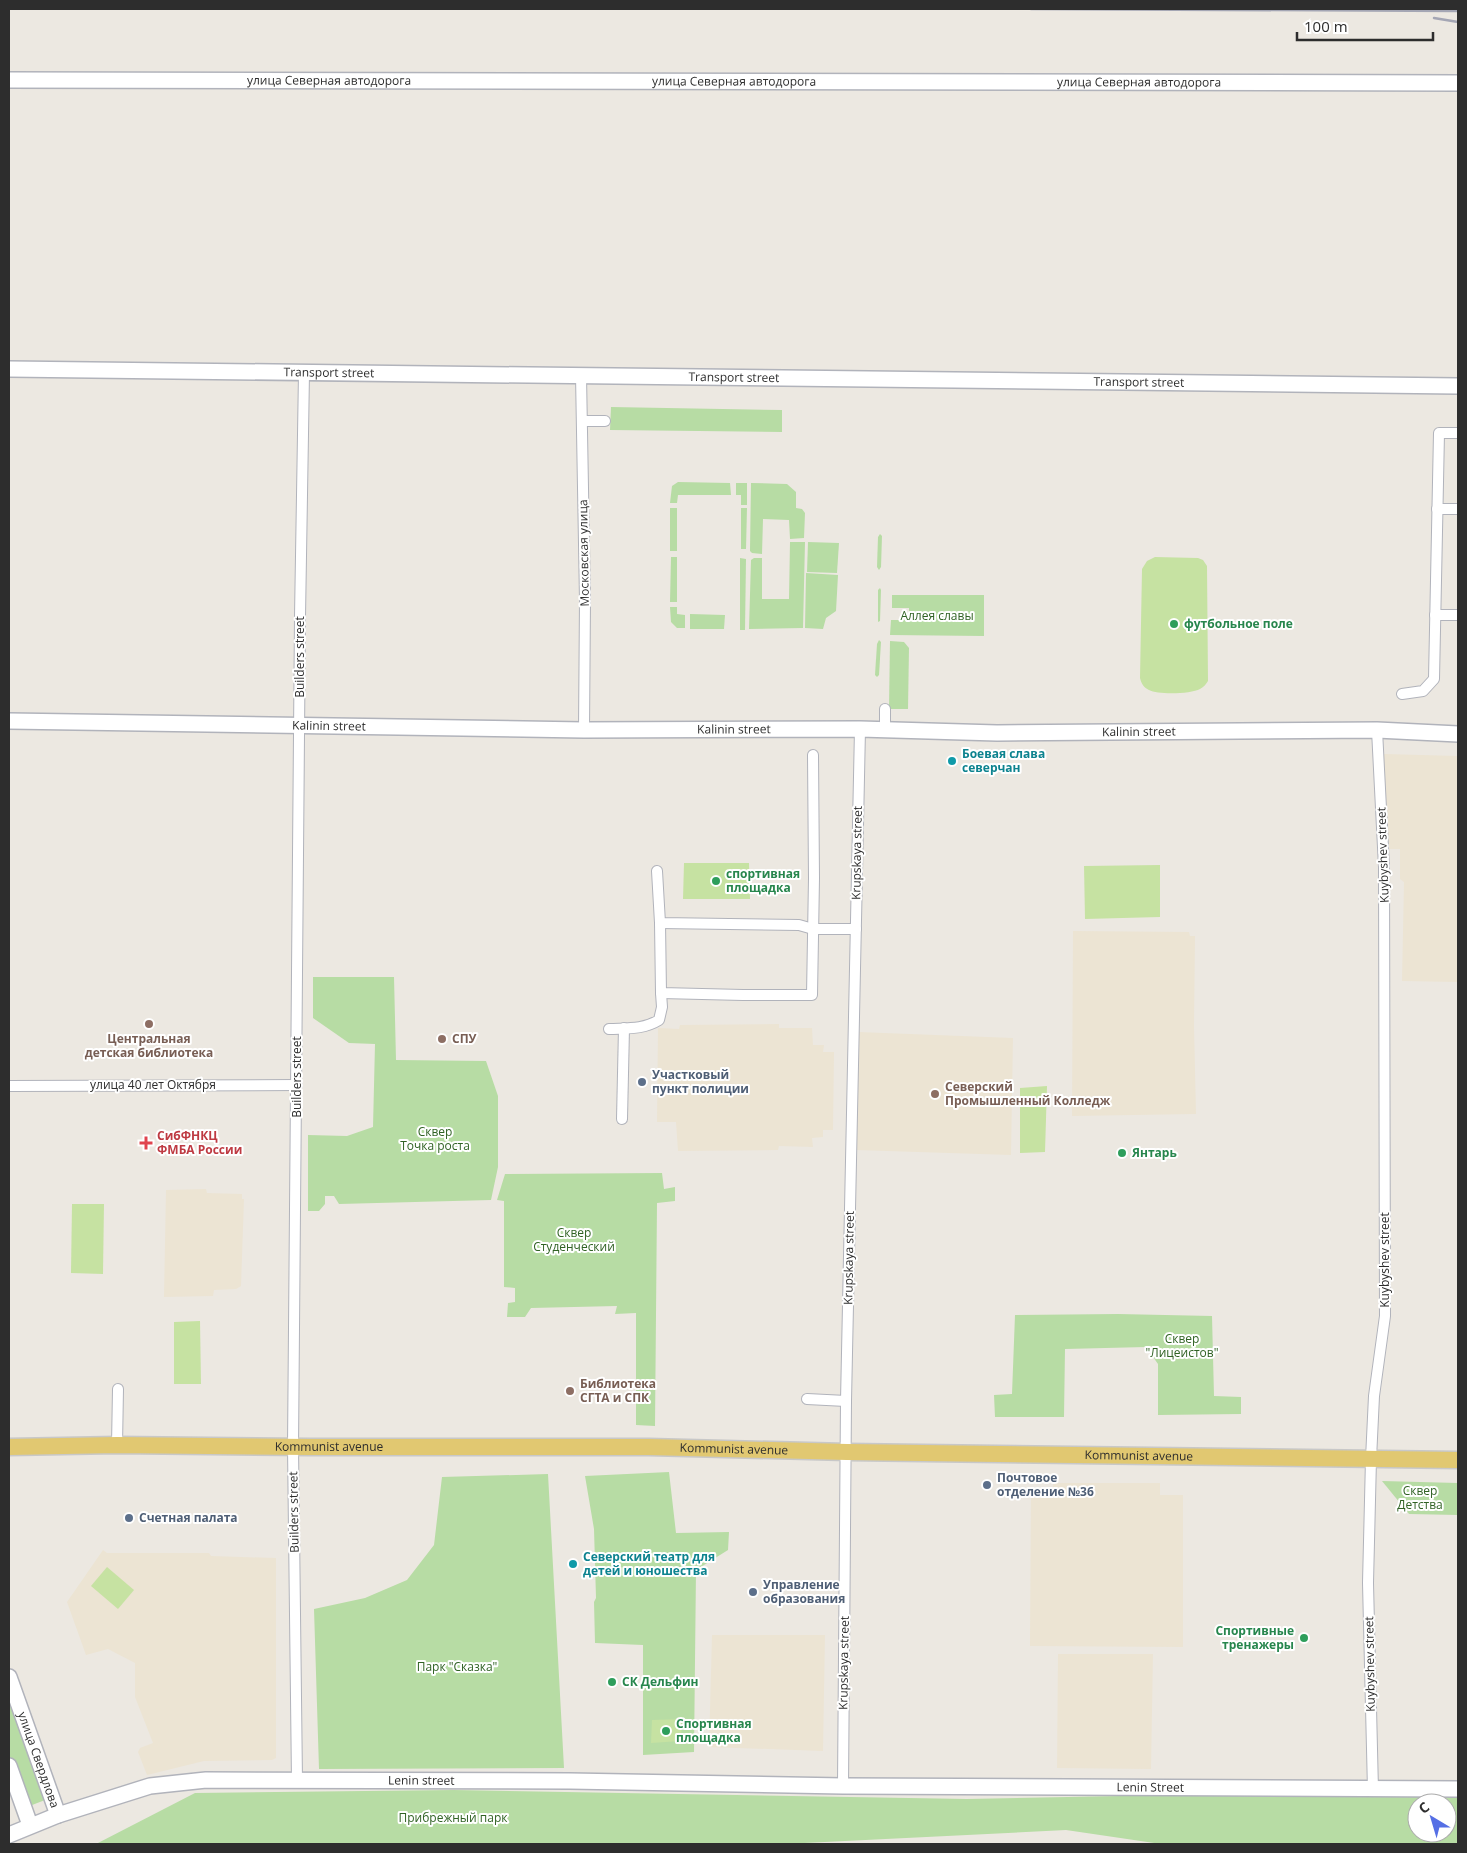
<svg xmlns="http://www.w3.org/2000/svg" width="1467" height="1853" font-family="'Open Sans',sans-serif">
<rect width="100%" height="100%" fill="#ece8e1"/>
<g fill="#ece4d3">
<path d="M1384 754 1458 756V982L1402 981 1404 882 1400 879V849H1385Z"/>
<path d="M1073 931 1189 932 1190 936H1195L1194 1026 1196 1114 1072 1116Z"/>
<path d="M779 1024V1028H812L813 1045H824L823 1052H834L833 1130H823V1137L812 1138 813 1147 779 1146 778 1150 678 1151 676 1122H657L658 1028 679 1029 680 1025Z"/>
<path d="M858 1032 1013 1038 1011 1155 856 1150Z"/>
<path d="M206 1189 207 1193 242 1194V1199H244L241 1286 236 1289 214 1290 213 1296 164 1297 166 1190Z"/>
<path d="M1053 1483H1160V1495H1183V1647L1030 1646 1031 1492H1053Z"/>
<path d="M103 1550 107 1553H209L211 1556 276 1558V1758L272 1760 204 1761 147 1775 138 1752 140 1748 153 1743 135 1697V1663L108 1649 86 1655 67 1602Z"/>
<path d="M712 1635H825L823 1751 709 1747Z"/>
<path d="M1058 1654H1153L1151 1769 1057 1768Z"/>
</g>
<g fill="#b7dca4" fill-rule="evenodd">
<path d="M611 407 782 410V432L610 430Z"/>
<path d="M678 482 730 483 731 495H678L677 503H670L672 486Z"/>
<path d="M736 483H747V505H741V495H736Z"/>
<path d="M751 483 787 484 796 492V508L802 509 805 513 804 538 790 539 789 520 763 519 762 554 752 553 750 551Z"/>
<rect x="670" y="508" width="7" height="43"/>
<path d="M741 508H747L746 549H741Z"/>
<path d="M880 534 882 536 881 567 879 570 877 567 878 537Z"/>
<path d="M790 542H805L803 628 749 629 751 560 754 558H762V599H789Z"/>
<path d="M808 542 839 543 837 573 807 572Z"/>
<path d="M671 557H677V602H670Z"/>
<path d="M740 558 746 559 745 630H740Z"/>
<path d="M806 573 838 575 836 611 826 618 823 629 805 628Z"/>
<path d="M880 588 881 590 880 621 878 622V590Z"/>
<path d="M892 595H984V636L890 635 891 620H909V608H892Z"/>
<path d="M670 607H677V614L685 615V628H677L671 622Z"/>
<path d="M690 614 725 615 724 629H690Z"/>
<path d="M879 640 881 642 879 675 877 677 875 675 877 644Z"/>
<path d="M890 641 904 642 909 648 908 709H889Z"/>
<path d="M313 977H394L396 1060 486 1061 498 1096V1167L491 1200 339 1204 334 1196H325V1204L319 1211H308V1135L347 1136 373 1127 375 1044 349 1043 313 1018Z"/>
<path d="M662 1173 664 1189 675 1187V1201L657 1203 655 1426 636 1425V1313L615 1314 617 1306 531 1308 525 1317H507L508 1303 515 1302V1288L504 1287V1201L497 1200 505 1174Z"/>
<path d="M1118 1314 1212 1316 1214 1396 1241 1397V1414L1158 1415V1364L1146 1347 1065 1349 1064 1417H995L994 1395 1012 1394 1015 1315Z"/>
<path d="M669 1472 676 1533 729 1532 728 1550 696 1570 694 1752 643 1755V1645L595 1643 594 1602 596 1598 594 1529 585 1476Z"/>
<path d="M548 1474 564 1768 319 1769 314 1609 365 1598 407 1580 434 1545 442 1477Z"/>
<path d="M1382 1481 1458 1483V1515L1409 1514Z"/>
<path d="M9 1699 45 1800 27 1807 9 1755Z"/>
<path d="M454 1790 967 1799 1172 1795 1320 1797H1458V1844H1161L1066 1830 784 1844H96L195 1793ZM1417 1803H1447V1833H1417Z"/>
</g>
<g fill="#c6e2a2">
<path d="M1155 557 1198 558 1203 560 1207 566 1208 681C1206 684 1204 687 1200 689 1191 694 1158 695 1149 690 1144 688 1141 683 1140 678L1142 569 1147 561Z"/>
<path d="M684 863H749L750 899H683Z"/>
<path d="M1160 865V917L1085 919 1084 866Z"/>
<path d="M1047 1086 1045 1152 1020 1153V1088Z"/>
<path d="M72 1204H104L103 1274 71 1273Z"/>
<path d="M200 1321 201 1384H174V1322Z"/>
<path d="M107 1567 134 1590 118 1609 91 1586Z"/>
<path d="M682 1719 681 1741 651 1743 652 1720Z"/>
</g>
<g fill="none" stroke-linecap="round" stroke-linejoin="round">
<g stroke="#b1b3bb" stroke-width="12">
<g id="street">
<path d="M581 375 585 600 584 730"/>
<path d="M583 421H605"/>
<path d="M1437 509H1458"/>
<path d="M1435 615H1458"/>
<path d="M1402 694 1423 691 1434 679 1439 433H1458"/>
<path d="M885 730V709"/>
<path d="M657 871 660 923 799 925 813 929H856"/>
<path d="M660 923 661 993 743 995H812L814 878 813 755"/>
<path d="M609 1029C626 1028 643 1030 659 1020L662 1007 661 993"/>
<path d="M9 1086 297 1085"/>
<path d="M622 1119 624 1028"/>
<path d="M807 1399 846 1401"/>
<path d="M117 1445 118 1389"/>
<path d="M297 1781 293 1447 300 617 304 373"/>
<path d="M843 1786 846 1401 860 729"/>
<path d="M1373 1790 1368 1583 1371 1459 1374 1396 1385 1316 1384 867 1377 730"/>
</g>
</g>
<g stroke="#b1b3bb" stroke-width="18">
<g id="secondary">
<path id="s1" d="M9 80 1458 83"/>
<path id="s2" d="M9 369 1458 386"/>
<path id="s3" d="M9 721 584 730 860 729 997 733 1377 730 1458 734"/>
<path id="s4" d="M9 1677 58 1815"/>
<path d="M9 1766 30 1825"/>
<path id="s5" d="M9 1835 58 1815 150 1786 206 1780 570 1781 843 1786 1458 1789"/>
</g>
</g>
<g stroke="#c8c8c8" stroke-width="19">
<g id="primary">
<path id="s6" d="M9 1447 117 1445 310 1447H649L847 1452 1458 1460"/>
</g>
</g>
<use href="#street" stroke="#fff" stroke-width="10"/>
<use href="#secondary" stroke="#fff" stroke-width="15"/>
<use href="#primary" stroke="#e1c871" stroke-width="16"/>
<g stroke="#a4a6b4" stroke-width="2.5">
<path d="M1031 9 1458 11"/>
<path d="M1434 18 1458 22"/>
</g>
</g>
<g fill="#2e9e5b" stroke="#fff" stroke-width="2">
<circle cx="1174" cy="624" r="5"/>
<circle cx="716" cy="881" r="5"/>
<circle cx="1122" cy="1153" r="5"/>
<circle cx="1304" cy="1638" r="5"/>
<circle cx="612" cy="1682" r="5"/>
<circle cx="666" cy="1731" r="5"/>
</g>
<g fill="#0f9aa8" stroke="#fff" stroke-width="2">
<circle cx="952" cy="761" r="5"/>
<circle cx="573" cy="1564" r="5"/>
</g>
<g fill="#8d6e63" stroke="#fff" stroke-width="2">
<circle cx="149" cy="1024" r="5"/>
<circle cx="442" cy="1039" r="5"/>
<circle cx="935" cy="1094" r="5"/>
<circle cx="570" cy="1391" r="5"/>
</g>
<g fill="#5c6f8a" stroke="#fff" stroke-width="2">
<circle cx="642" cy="1082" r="5"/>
<circle cx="987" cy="1485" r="5"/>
<circle cx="129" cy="1518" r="5"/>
<circle cx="753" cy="1592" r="5"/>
</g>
<path fill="#e0444e" stroke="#fff" stroke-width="2" d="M143.5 1135.5h5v5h5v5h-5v5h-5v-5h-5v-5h5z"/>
<g text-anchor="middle" stroke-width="4" stroke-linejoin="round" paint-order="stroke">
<g font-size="12" fill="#2d2d2d" stroke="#fff">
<text dy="4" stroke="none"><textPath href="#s1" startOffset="320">улица Северная автодорога</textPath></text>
<text dy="4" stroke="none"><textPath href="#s1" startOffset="725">улица Северная автодорога</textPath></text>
<text dy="4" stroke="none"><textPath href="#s1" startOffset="1130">улица Северная автодорога</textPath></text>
<text dy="4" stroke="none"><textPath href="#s2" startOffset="320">Transport street</textPath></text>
<text dy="4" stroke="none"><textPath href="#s2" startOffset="725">Transport street</textPath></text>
<text dy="4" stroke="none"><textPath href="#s2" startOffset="1130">Transport street</textPath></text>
<text transform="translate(584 553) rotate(-91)" y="4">Московская улица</text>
<text transform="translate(300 657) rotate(-90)" y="4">Builders street</text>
<text dy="4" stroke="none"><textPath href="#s3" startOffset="320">Kalinin street</textPath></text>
<text dy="4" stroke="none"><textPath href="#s3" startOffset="725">Kalinin street</textPath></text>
<text dy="4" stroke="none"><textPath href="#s3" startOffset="1130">Kalinin street</textPath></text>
<text transform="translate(857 853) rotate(-89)" y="4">Krupskaya street</text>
<text transform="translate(1383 855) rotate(-92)" y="4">Kuybyshev street</text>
<text transform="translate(297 1077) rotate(-90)" y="4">Builders street</text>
<text x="153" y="1089">улица 40 лет Октября</text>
<text transform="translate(849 1258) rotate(-89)" y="4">Krupskaya street</text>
<text transform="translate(1385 1260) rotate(-90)" y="4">Kuybyshev street</text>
<text dy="4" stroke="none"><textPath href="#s6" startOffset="320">Kommunist avenue</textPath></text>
<text dy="4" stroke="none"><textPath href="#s6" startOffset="725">Kommunist avenue</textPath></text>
<text dy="4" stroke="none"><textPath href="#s6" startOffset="1130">Kommunist avenue</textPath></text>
<text transform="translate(294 1512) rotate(-91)" y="4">Builders street</text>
<text transform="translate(844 1663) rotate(-89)" y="4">Krupskaya street</text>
<text transform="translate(1370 1664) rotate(-91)" y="4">Kuybyshev street</text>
<text dy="4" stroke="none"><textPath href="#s4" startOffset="88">улица Свердлова</textPath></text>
<text dy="4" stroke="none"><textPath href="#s5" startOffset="421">Lenin street</textPath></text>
<text dy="4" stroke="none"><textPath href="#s5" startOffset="1150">Lenin Street</textPath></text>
</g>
<g font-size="12" fill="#306224" stroke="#fff">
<text x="937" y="620">Аллея славы</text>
<text x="435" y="1136">Сквер<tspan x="435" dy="14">Точка роста</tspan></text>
<text x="574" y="1237">Сквер<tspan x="574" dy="14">Студенческий</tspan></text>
<text x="1182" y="1343">Сквер<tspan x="1182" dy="14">"Лицеистов"</tspan></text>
<text x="1420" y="1495">Сквер<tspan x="1420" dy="14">Детства</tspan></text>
<text x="457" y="1671">Парк "Сказка"</text>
<text x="453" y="1822">Прибрежный парк</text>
</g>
<g font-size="12" font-weight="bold" fill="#27864d" stroke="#fff" text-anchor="start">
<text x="1184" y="628">футбольное поле</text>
<text x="726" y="878">спортивная<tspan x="726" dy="14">площадка</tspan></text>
<text x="1132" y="1157">Янтарь</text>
<text x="1294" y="1635" text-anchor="end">Спортивные<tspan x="1294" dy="14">тренажеры</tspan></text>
<text x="622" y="1686">СК Дельфин</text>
<text x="676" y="1728">Спортивная<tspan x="676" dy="14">площадка</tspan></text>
</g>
<g font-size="12" font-weight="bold" fill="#0d838f" stroke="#fff" text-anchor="start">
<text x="962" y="758">Боевая слава<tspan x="962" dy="14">северчан</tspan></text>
<text x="583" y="1561">Северский театр для<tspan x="583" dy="14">детей и юношества</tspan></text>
</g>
<g font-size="12" font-weight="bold" fill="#785e54" stroke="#fff" text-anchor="start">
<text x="149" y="1043" text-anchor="middle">Центральная<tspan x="149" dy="14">детская библиотека</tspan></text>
<text x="452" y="1043">СПУ</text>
<text x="945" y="1091">Северский<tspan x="945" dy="14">Промышленный Колледж</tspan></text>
<text x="580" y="1388">Библиотека<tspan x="580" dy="14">СГТА и СПК</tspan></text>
</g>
<g font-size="12" font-weight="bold" fill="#4e5e75" stroke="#fff" text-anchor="start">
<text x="652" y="1079">Участковый<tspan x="652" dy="14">пункт полиции</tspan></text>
<text x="997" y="1482">Почтовое<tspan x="997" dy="14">отделение №36</tspan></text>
<text x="139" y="1522">Счетная палата</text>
<text x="763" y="1589">Управление<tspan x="763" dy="14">образования</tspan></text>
</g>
<g font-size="12" font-weight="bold" fill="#be3a42" stroke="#fff" text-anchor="start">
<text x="157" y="1140">СибФНКЦ<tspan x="157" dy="14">ФМБА России</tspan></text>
</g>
</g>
<rect width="1467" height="1853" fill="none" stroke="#2d2d2d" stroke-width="20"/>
<g transform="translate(1432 1818) rotate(322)"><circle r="24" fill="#ffffff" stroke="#ababab"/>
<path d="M0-4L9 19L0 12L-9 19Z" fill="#556fe5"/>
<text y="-8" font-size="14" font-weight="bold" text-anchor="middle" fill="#2d2d2d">С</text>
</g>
<path d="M1297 32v8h136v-8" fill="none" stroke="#2d2d2d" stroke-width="2.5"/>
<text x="1304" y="32" font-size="15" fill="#2d2d2d" stroke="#ffffff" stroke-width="4" paint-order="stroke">100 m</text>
</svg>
